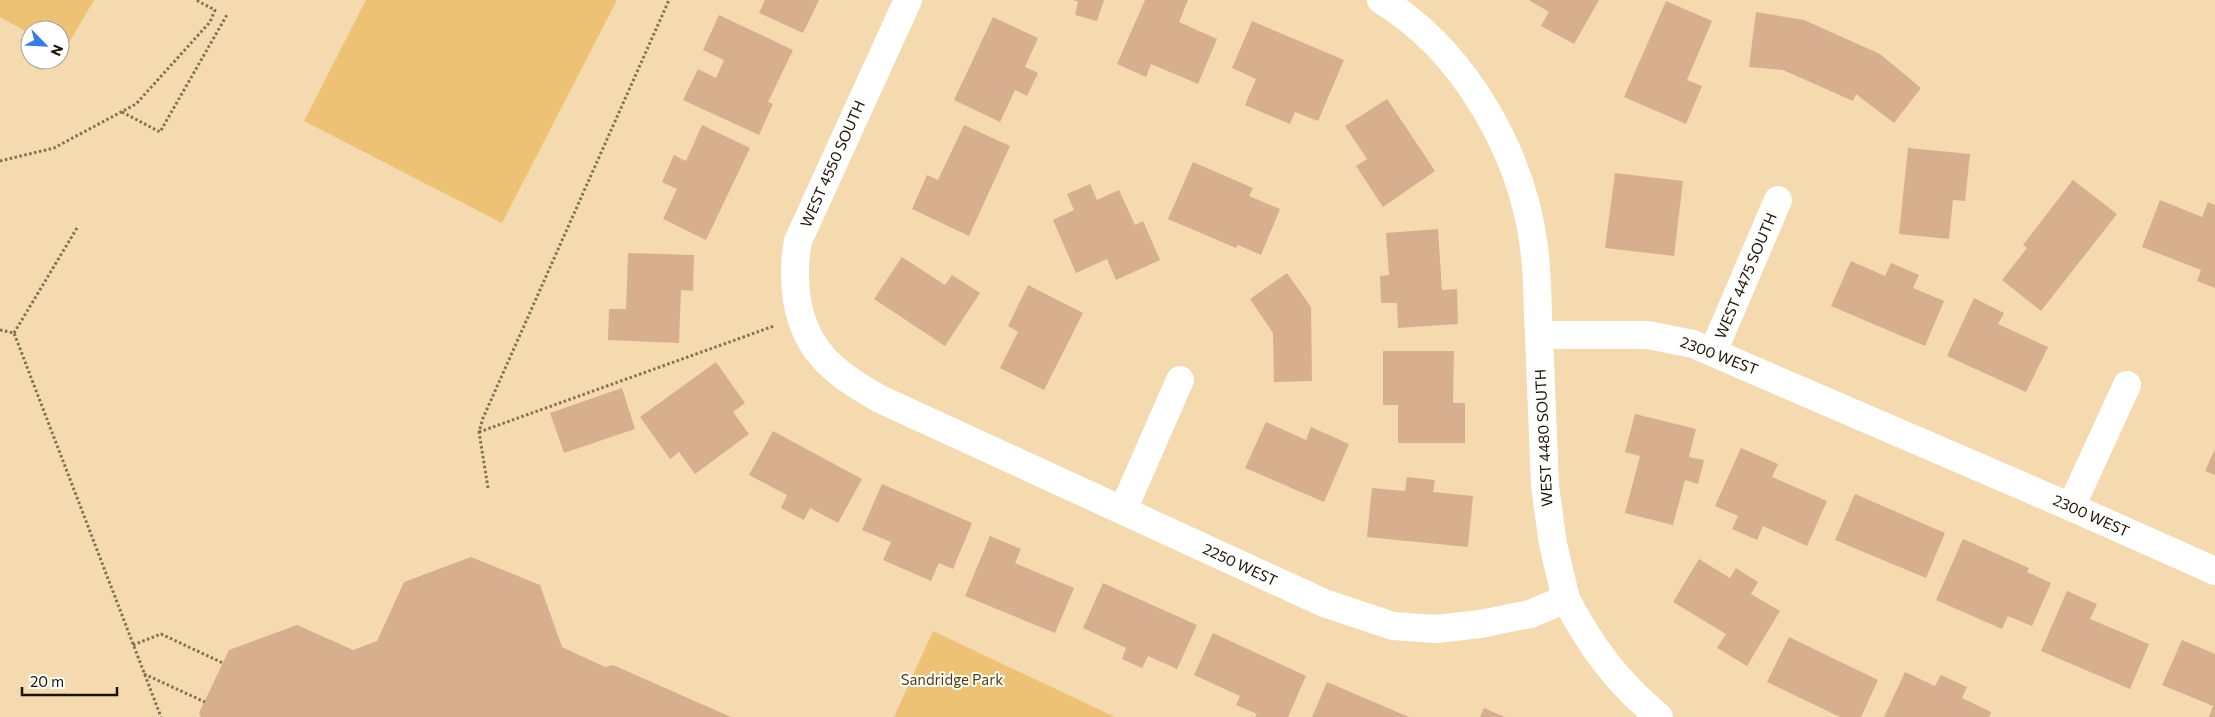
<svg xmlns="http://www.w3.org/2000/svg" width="2215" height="717" font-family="Commissioner,sans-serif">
<rect width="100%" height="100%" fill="#f4daae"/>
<g fill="#eec274">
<path d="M0 0H94L63 53 60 51V30H30V34L0 17Z"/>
<path d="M366 0H617L502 223 304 121Z"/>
<path d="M933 631 1115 717H894Z"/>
</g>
<g fill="#d7af8f">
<path d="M765 0H819L803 33 759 13Z"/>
<path d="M1073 0H1104L1097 21 1075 15 1078 2Z"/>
<path d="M1145 0H1188L1179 22 1217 39 1198 84 1151 64 1146 77 1117 64Z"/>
<path d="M1529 0H1599L1574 44 1541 26 1549 12Z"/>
<path d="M1666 1 1712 21 1687 80 1702 86 1686 124 1624 97Z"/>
<path d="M1756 12 1804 20 1880 54 1921 88 1894 123 1856 94 1853 101 1783 70 1749 67Z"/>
<path d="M719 15 793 50 768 102 773 104 759 135 683 100 698 69 716 78 724 60 703 50Z"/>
<path d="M993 17 1038 38 1025 67 1038 73 1027 96 1015 90 1000 122 954 100Z"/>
<path d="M1252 21 1344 60 1318 121 1295 112 1290 124 1245 105 1256 79 1232 68Z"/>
<path d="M1387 99 1435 171 1383 207 1356 166 1367 159 1345 126Z"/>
<path d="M702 125 750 148 706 240 663 219 677 189 662 182 674 155 686 161Z"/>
<path d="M964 125 1010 146 969 236 912 209 927 175 938 180Z"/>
<path d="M1908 148 1970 154 1965 201 1953 200 1949 239 1899 234Z"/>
<path d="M1193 162 1253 188 1249 196 1280 209 1261 255 1238 245 1236 248 1168 219Z"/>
<path d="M1615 173 1683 181 1674 256 1605 248Z"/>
<path d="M2073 180 2117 214 2041 311 2002 280 2027 248 2023 245Z"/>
<path d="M1090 184 1097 200 1119 190 1135 225 1143 221 1160 260 1116 280 1107 259 1076 273 1053 220 1074 210 1067 194Z"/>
<path d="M2160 200 2202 217 2208 202 2215 205V288L2197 281 2201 270 2142 247Z"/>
<path d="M1438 229 1442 290 1457 289 1458 324 1398 328 1397 303H1381L1380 276 1389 275 1386 233Z"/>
<path d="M628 253 694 255 693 291 681 290 679 343 608 340 609 309H626Z"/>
<path d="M902 257 945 285 952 275 980 293 945 346 874 299Z"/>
<path d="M1851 261 1885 276 1891 263 1919 275 1913 288 1944 301 1925 346 1831 306Z"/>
<path d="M1287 273 1311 307 1312 381 1274 382 1273 333 1250 299Z"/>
<path d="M1028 285 1083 313 1044 390 1000 368 1018 332 1008 326Z"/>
<path d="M1974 298 2004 313 1998 324 2048 347 2026 392 1947 356Z"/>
<path d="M1383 351H1454L1453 403H1465V443H1398V405H1383Z"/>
<path d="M716 362 745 403 733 412 749 434 695 474 679 452 670 459 640 417Z"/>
<path d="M622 388 635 429 564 453 550 413Z"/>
<path d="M1635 414 1696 429 1689 457 1704 460 1698 484 1685 480 1673 525 1625 513 1640 456 1625 452Z"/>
<path d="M1266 422 1306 440 1311 427 1349 444 1324 502 1245 468Z"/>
<path d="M773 431 862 479 838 523 810 508 804 520 781 508 787 495 749 475Z"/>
<path d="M1741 448 1778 464 1772 477 1827 501 1807 546 1763 526 1757 540 1732 529 1738 516 1715 506Z"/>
<path d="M2215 449V475L2205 471Z"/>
<path d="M1407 477 1435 480 1433 492 1473 496 1468 547 1367 537 1372 488 1405 491Z"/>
<path d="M882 484 972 523 953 569 939 563 931 581 883 560 891 542 862 530Z"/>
<path d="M1855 494 1945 533 1926 578 1835 540Z"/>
<path d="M990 536 1021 549 1015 563 1074 588 1055 633 965 596Z"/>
<path d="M1963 539 2029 568 2027 572 2051 583 2032 626 2008 616 2002 629 1936 600Z"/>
<path d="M471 557 540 585 562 647 605 667 613 665 731 717H201L199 713 229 650 297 625 353 650 377 641 404 582Z"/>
<path d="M1699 559 1730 578 1736 568 1758 582 1751 594 1780 611 1747 666 1717 648 1726 634 1673 602Z"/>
<path d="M1103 583 1197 625 1177 669 1148 656 1142 668 1122 659 1126 648 1083 628Z"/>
<path d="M2067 591 2097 604 2090 619 2149 644 2130 689 2041 651Z"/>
<path d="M1213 633 1306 676 1288 717H1255L1257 714 1236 705 1240 696 1194 675Z"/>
<path d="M1789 637 1878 680 1861 717H1840L1767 682Z"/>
<path d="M2182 640 2215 654V717H2209L2213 706 2162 685Z"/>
<path d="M1905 672 1935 686 1941 675 1967 687 1962 698 1991 712 1989 717H1884Z"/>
<path d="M1327 682 1409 717H1312Z"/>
<path d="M1484 708 1505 717H1480Z"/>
</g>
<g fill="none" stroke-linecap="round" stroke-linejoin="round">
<g stroke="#827154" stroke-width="3" stroke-dasharray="2.5 2.5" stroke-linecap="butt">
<path d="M122 112 160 132 228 13"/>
<path d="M0 161 54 148 136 104 210 22 215 10 196 0"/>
<path d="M0 330 14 333 161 717"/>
<path d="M14 333 77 228"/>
<path d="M479 432 774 326"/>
<path d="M488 488 479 432 483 418 669 0"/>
<path d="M133 645 161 634 223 663"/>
<path d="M144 674 205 702"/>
</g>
<g stroke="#fff" stroke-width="28">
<path d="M908 0 798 241C791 279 795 324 821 355 837 374 859 387 880 399L1324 603 1393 626 1436 629 1480 624 1530 614 1566 599C1591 647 1617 682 1659 717"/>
<path d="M1381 0C1464 50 1522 153 1534 247 1538 276 1537 306 1539 335H1648L1693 344 2071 507 2215 571"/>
<path d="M1539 335 1545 486 1553 544 1566 599"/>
<path d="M1713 352 1778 200"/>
<path d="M2071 507 2127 385"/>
<path d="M1123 510 1180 380"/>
</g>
</g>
<g text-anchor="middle" stroke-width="4" stroke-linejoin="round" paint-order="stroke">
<g font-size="15" fill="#1c1304" stroke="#fff">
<text transform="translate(833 164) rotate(-66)" y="5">WEST 4550 SOUTH</text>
<text transform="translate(1746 276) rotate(-67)" y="5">WEST 4475 SOUTH</text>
<text transform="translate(1719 356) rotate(21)" y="5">2300 WEST</text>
<text transform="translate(1544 438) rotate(-93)" y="5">WEST 4480 SOUTH</text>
<text transform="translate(2091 516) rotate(24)" y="5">2300 WEST</text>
<text transform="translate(1240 565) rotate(25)" y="5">2250 WEST</text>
</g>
<g font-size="15" fill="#553c02" stroke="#fff">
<text x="952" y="685">Sandridge Park</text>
</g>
</g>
<g transform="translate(45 45) rotate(114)"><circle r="24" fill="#ffffff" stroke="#a4a19b"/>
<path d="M0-4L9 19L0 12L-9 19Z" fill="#3a7ae8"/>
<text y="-8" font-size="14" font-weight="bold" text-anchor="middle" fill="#1c1304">N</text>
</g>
<path d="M22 687v8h95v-8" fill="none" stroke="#1c1304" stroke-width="2.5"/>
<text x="30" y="687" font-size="15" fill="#1c1304" stroke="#ffffff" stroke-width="4" paint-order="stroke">20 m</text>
</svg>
